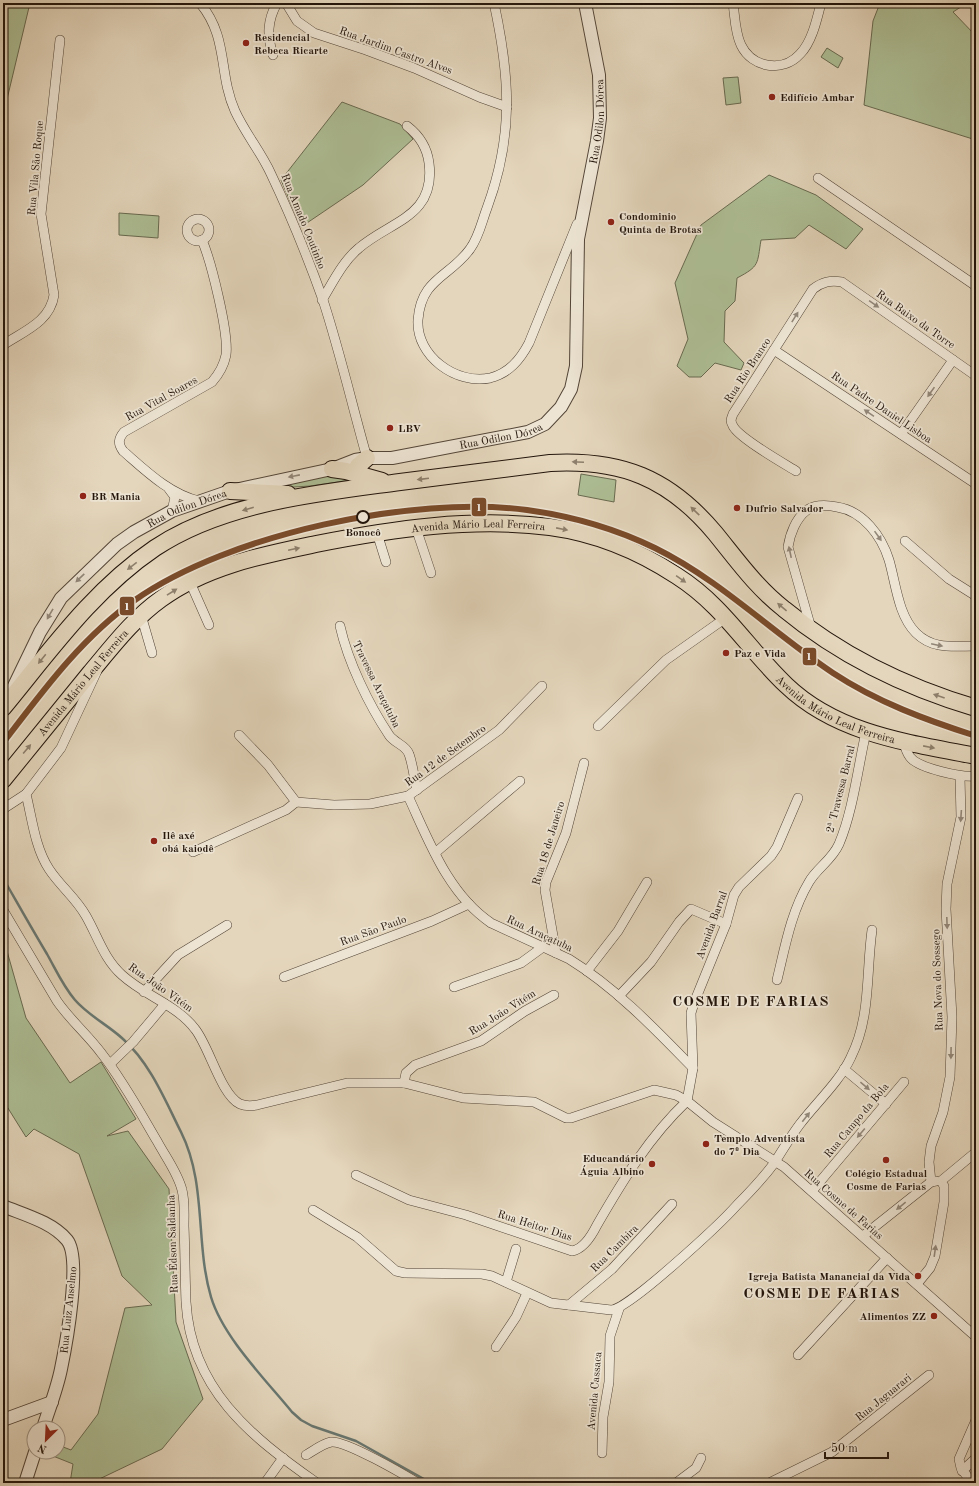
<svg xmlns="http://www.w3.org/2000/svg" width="979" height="1486" font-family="'Old Standard TT',serif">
<rect width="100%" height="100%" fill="#e4d6bc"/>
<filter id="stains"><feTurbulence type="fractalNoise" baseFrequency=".005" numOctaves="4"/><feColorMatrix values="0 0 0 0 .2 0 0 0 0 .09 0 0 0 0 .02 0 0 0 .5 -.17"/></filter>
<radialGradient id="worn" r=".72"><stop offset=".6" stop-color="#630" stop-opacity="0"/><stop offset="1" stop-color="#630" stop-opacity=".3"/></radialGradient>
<g fill="#aebf96" stroke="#686a50">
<path d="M9 3H30L3 116V4Z"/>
<path d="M880 3H967L953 12 976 36V140L864 105 873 21Z"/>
<path d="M827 48 843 58 838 68 821 57Z"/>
<path d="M738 77 741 103 726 105 723 78Z"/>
<path d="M342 102 400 124 413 139 363 185 301 227 281 180Z"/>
<path d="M769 175 816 195 863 229 846 249 809 225 795 238 761 240C757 264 760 266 737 278L735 301 725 311 724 342 744 363 741 370 715 363 701 377H689L677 366 688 339 675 283 701 225Z"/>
<path d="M119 213 159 216 158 238 119 235Z"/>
<path d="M341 472 358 479 310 486 263 489Z"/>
<path d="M581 474 616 480 614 502 578 495Z"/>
<path d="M3 937 26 1018 70 1083 101 1062 136 1119 107 1136 128 1131 169 1189 176 1322 203 1399 162 1449 91 1483H70L73 1464 43 1452H58V1445L71 1450 98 1414 125 1308 152 1305 122 1276 79 1154 34 1129 26 1137 6 1105 3 1082Z"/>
</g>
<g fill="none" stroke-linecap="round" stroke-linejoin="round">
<path stroke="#687771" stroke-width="2.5" d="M3 878C18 904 32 929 47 954 56 970 63 986 75 1000 89 1016 108 1025 123 1039 150 1063 165 1100 181 1132 207 1184 195 1243 211 1297 223 1337 265 1379 292 1412L301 1420 312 1426 356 1441 431 1483"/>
<g stroke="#534537" stroke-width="10">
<g id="minor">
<path d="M200 3C229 38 218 73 235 111 245 133 261 152 271 174 290 214 308 258 323 300 340 352 352 405 367 458"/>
<path d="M286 3 297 21 314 33 366 50 414 68 479 97 507 107"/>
<path d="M494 3C510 77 514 135 487 208 482 221 479 237 470 249 450 277 421 278 418 320 416 356 456 385 490 378 509 373 520 360 529 343L577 224"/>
<path d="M733 3C735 17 735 33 741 45 752 68 783 73 800 54 812 42 817 19 821 3"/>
<path d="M273 55C267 36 267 21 277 3"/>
<path d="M818 178 976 286"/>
<circle cx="198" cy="230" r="11"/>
<path d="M322 300C333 282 343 261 359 248 390 221 436 217 429 163 427 147 420 136 407 126"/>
<path d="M3 345C24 331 50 322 54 295L41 214 60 40"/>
<path d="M774 350 976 484"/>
<path d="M901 434 953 360"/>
<path d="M796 471C783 463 739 438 733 426 730 421 731 419 733 414L813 289C822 282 830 280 842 282L976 376"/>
<path d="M169 489 175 497 172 511"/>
<path d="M199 501C169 494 145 470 123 451 118 444 118 439 124 432L212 382C219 374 224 365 226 355 229 333 211 261 202 240"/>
<path d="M416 528 431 573"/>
<path d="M377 533 386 562"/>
<path d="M905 541 949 579 976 596"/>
<path d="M190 582 209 625"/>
<path d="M141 615 152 653"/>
<path d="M340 626C348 662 369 705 389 735 394 743 406 745 409 754 413 765 414 778 417 790"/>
<path d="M811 628 788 547C790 534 796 518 807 510 816 504 827 505 837 507 850 509 861 516 870 526 879 536 885 547 889 560 896 584 898 615 916 633 933 650 954 646 976 646"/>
<path d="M97 671 61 748 26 794C32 818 35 848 49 869 60 886 76 898 86 916 98 937 104 959 122 975 145 996 177 1005 195 1029 209 1046 221 1095 240 1104 245 1106 252 1106 257 1105L347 1083H404L463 1098 534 1102 566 1118H571L654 1090 676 1095 687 1101 713 1122 784 1167 976 1337"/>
<path d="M598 726 666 660 727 617"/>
<path d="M239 735 268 765 296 802"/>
<path d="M904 742C905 747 907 753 910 757 918 768 962 778 976 776"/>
<path d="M408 796C429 841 448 894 491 923L569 959C616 988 655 1029 693 1068"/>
<path d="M296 802 334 805 370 804 408 796 499 730 542 686"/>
<path d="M3 809 26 794"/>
<path d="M193 852 286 810 296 802"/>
<path d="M435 853 520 781"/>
<path d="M3 910 57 1001C70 1020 88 1035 102 1054 123 1081 140 1112 157 1141 165 1156 178 1173 182 1190 185 1201 184 1214 184 1226 185 1251 185 1276 186 1302 191 1389 250 1436 317 1483"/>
<path d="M556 953 545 890 546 882 566 833 584 763"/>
<path d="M587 971 618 931 647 882"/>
<path d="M284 977 432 921 469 904"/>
<path d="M777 980C785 947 791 912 809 882 817 868 832 860 839 844 853 811 858 767 866 732"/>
<path d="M454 987 521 963 543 947"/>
<path d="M144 992 178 955 227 925"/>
<path d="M619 996 651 962 679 922 691 909 726 924"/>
<path d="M110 1064 133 1042 165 1004"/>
<path d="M844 1069 886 1104"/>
<path d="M404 1083 406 1073 415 1065 481 1041 525 1011 554 995"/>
<path d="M687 1101 693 1068 691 1013 694 1003 726 924 734 895 739 887 771 856 777 847 798 798"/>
<path d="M356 1175 409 1200 466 1215 572 1251C584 1249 592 1235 597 1225 623 1180 649 1137 687 1101"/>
<path d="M931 1182 929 1162 931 1146 943 1112 950 1077 952 1017 946 909 947 884 961 817 960 777"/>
<path d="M812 1191 904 1082"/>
<path d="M313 1210 357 1237 396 1271 405 1273 482 1274 492 1276 551 1303 611 1310C628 1310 721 1223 737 1205 750 1192 764 1177 775 1162 783 1149 791 1136 800 1124 816 1103 840 1081 851 1057 871 1017 866 973 872 930"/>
<path d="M863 1236 931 1182 936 1181"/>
<path d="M506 1282 516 1249"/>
<path d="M917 1284 930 1268 935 1256 944 1202V1186L941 1181 976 1152"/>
<path d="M569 1305 612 1269 672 1204"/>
<path d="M496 1347 516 1317 527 1293"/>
<path d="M798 1355 887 1258"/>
<path d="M602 1453 603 1417 609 1382 610 1336 619 1309"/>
<path d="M306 1455C313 1451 322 1444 331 1442 345 1440 403 1474 418 1483"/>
<path d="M962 1471 976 1458"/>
<path d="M265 1483 283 1458"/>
<path d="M676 1483 696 1468 701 1458"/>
<path d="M769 1483 832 1452 929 1375"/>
<path d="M972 1483 961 1468 959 1459 976 1420"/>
</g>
</g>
<g stroke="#534537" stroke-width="14">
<g id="tertiary">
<path id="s1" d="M12 690 40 632 61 598 117 544 134 532 172 511 230 491 332 469 355 460 367 458H392L528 432 545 424 561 407 571 389 576 366 578 239 597 141 600 118 599 75 585 3"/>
<path d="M3 1206C25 1215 52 1222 67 1240 82 1258 66 1345 61 1369 57 1389 49 1409 43 1428"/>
<path d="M3 1420 52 1402"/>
<path d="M25 1483 35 1452"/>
</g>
</g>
<g stroke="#23150b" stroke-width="18">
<g id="trunk">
<path d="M332 469 346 471 382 481"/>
<path d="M362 477 358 466 367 458"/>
<path d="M230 491 288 494"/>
<path d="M3 708C50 651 93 590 155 548 224 502 319 493 400 482 450 476 500 469 550 463 621 459 669 478 715 533 737 560 756 587 784 609 841 656 905 687 976 708"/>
<path id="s2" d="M3 780C32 744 61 709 90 673 112 647 133 619 161 599 206 566 263 555 316 544 392 529 473 517 550 527 595 533 639 551 677 576 724 606 747 648 786 685 837 734 909 743 976 756"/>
</g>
</g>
<use href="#minor" stroke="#ede4d3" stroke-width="9"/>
<use href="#tertiary" stroke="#ede4d3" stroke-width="12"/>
<use href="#trunk" stroke="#e4d6bc" stroke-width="16"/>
<g stroke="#ede4d3" stroke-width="9">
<path id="metro-1" d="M3 743C42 692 82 637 135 600 229 534 413 495 527 510 571 516 614 528 655 548 720 580 773 633 833 673 877 702 926 720 976 736"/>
</g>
<use href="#metro-1" stroke="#7a4b2a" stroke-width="6"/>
</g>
<defs><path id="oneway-solid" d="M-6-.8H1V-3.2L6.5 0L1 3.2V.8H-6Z"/></defs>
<g fill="#928779">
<use href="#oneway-solid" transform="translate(874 304) rotate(35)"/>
<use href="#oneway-solid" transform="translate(795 317) rotate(-58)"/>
<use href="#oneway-solid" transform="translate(931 392) rotate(125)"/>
<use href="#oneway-solid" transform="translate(869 413) rotate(-146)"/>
<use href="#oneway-solid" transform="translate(294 476) rotate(169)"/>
<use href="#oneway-solid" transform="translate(878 536) rotate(55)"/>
<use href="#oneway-solid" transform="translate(790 552) rotate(-102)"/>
<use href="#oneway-solid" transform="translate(80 578) rotate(136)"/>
<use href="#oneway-solid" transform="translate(50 614) rotate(120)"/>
<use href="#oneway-solid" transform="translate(937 645) rotate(12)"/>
<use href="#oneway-solid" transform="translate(961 816) rotate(94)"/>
<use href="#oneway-solid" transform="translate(947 923) rotate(88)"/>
<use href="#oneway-solid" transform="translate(951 1053) rotate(91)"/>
<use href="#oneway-solid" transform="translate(865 1086) rotate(40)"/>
<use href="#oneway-solid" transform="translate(806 1117) rotate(-52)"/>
<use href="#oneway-solid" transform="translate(861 1133) rotate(130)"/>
<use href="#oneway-solid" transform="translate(901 1206) rotate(141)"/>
<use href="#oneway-solid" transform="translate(935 1251) rotate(-82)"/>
</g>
<g fill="#8d7f6c">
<use href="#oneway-solid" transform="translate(578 462) rotate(-178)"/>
<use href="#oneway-solid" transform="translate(423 479) rotate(173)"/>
<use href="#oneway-solid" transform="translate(248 509) rotate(164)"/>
<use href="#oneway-solid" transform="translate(695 511) rotate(-136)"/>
<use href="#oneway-solid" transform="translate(562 529) rotate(11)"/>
<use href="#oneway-solid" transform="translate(294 549) rotate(-12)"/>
<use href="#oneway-solid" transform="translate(132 566) rotate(142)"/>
<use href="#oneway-solid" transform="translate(681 579) rotate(35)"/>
<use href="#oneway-solid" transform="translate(172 592) rotate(-32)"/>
<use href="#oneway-solid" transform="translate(782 607) rotate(-140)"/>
<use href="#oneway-solid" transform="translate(42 659) rotate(129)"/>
<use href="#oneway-solid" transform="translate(939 696) rotate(-161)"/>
<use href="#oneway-solid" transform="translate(929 747) rotate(11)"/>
<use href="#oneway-solid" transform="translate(27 749) rotate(-50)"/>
</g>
<g fill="#8f2418" stroke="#ede4d3" stroke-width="1.5">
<circle cx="246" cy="43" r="4"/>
<circle cx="772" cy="97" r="4"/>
<circle cx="611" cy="222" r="4"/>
<circle cx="390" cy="428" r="4"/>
<circle cx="83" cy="496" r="4"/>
<circle cx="737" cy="508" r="4"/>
<circle cx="726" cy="653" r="4"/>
<circle cx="154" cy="841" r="4"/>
<circle cx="706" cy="1144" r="4"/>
<circle cx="886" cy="1160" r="4"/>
<circle cx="652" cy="1164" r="4"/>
<circle cx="918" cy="1276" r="4"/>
<circle cx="934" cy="1316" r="4"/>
</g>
<circle fill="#ede4d3" stroke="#23150b" stroke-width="2" cx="363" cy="517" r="6"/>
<g text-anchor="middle" stroke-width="3.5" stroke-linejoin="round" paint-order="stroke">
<g font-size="11" font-weight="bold" fill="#23150b" stroke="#ede4d3" text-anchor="start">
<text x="254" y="41">Residencial<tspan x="254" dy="13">Rebeca Ricarte</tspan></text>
<text x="780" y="101">Edifício Ambar</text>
<text x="619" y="220">Condominio<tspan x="619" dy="13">Quinta de Brotas</tspan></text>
<text x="398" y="432">LBV</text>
<text x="91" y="500">BR Mania</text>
<text x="745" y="512">Dufrio Salvador</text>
<text x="734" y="657">Paz e Vida</text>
<text x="162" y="839">Ilê axé<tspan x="162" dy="13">obá kaiodê</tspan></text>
<text x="714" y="1142">Templo Adventista<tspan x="714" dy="13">do 7º Dia</tspan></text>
<text x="644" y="1162" text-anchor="end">Educandário<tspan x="644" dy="13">Águia Albino</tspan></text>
<text x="886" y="1177" text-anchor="middle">Colégio Estadual<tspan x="886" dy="13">Cosme de Farias</tspan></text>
<text x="910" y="1280" text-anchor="end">Igreja Batista Manancial da Vida</text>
<text x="926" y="1320" text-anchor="end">Alimentos ZZ</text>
</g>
<g font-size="11" fill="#23150b" stroke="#ede4d3">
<text transform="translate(396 50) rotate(20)" y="4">Rua Jardim Castro Alves</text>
<text dy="4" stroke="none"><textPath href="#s1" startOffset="945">Rua Odilon Dórea</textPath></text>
<text transform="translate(35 168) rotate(-85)" y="4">Rua Vila São Roque</text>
<text transform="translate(304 221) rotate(68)" y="4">Rua Amado Coutinho</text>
<text transform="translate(916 319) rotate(35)" y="4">Rua Baixo da Torre</text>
<text transform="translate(747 370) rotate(-57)" y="4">Rua Rio Branco</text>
<text transform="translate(161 398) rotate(-29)" y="4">Rua Vital Soares</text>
<text transform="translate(882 407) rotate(34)" y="4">Rua Padre Daniel Lisboa</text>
<text dy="4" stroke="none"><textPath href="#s1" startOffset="585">Rua Odilon Dórea</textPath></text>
<text dy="4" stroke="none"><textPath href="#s1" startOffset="261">Rua Odilon Dórea</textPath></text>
<text dy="4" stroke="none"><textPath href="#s2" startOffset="570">Avenida Mário Leal Ferreira</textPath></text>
<text dy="4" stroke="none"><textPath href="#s2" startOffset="126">Avenida Mário Leal Ferreira</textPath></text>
<text transform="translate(377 684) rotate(64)" y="4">Travessa Araçatuba</text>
<text dy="4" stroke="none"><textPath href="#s2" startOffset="990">Avenida Mário Leal Ferreira</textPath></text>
<text transform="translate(445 755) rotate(-36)" y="4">Rua 12 de Setembro</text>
<text transform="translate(840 789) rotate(-76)" y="4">2ª Travessa Barral</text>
<text transform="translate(548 843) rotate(-73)" y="4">Rua 18 de Janeiro</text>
<text transform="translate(711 925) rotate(-70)" y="4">Avenida Barral</text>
<text transform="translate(373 930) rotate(-20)" y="4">Rua São Paulo</text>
<text transform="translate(540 933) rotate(25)" y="4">Rua Araçatuba</text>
<text transform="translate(937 980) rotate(-92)" y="4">Rua Nova do Sossego</text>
<text transform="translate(161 987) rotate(35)" y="4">Rua João Vitém</text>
<text transform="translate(502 1012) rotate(-32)" y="4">Rua João Vitém</text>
<text transform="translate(856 1120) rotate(-50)" y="4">Rua Campo da Bola</text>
<text transform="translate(844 1204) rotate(41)" y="4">Rua Cosme de Farias</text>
<text transform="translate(535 1225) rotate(18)" y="4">Rua Heitor Dias</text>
<text transform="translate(172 1244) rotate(-92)" y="4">Rua Édson Saldanha</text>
<text transform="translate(614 1248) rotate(-45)" y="4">Rua Cambira</text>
<text transform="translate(68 1310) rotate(-84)" y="4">Rua Luiz Anselmo</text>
<text transform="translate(594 1391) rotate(-85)" y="4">Avenida Cassaca</text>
<text transform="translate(883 1397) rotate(-39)" y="4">Rua Jaguarari</text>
</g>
<g font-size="11" font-weight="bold" fill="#23150b" stroke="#ede4d3">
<text x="363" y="536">Bonocô</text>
</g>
<g font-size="15" font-weight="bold" letter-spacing="1" fill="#23150b" stroke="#ede4d3">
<text x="751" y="1006">COSME DE FARIAS</text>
<text x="822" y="1298">COSME DE FARIAS</text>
</g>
</g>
<g stroke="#ede4d3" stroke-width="1.5">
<rect x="471" y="497" width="16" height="20" rx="4" fill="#7a4b2a"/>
<rect x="119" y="596" width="16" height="20" rx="4" fill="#7a4b2a"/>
<rect x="802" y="647" width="15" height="19" rx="4" fill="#7a4b2a"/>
</g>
<g font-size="11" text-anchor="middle" font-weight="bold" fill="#fff">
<text x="479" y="511">1</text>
<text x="127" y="610">1</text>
<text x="809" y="660">1</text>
</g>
<rect width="979" height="1486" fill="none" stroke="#e4d6bc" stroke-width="16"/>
<rect x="4" y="4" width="971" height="1478" fill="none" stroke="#23150b" stroke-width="2"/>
<rect x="8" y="8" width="963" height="1470" fill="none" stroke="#23150b"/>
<g transform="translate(46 1440) rotate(204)"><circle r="19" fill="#ede4d3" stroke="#9c9183"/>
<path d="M0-3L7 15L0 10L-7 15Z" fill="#8f2418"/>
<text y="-6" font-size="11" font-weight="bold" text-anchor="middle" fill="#23150b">N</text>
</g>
<path d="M825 1452v6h63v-6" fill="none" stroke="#23150b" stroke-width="2"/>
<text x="831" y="1452" font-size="12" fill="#23150b" stroke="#ede4d3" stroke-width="3" paint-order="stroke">50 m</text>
<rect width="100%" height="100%" filter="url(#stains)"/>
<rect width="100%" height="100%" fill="url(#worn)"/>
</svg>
